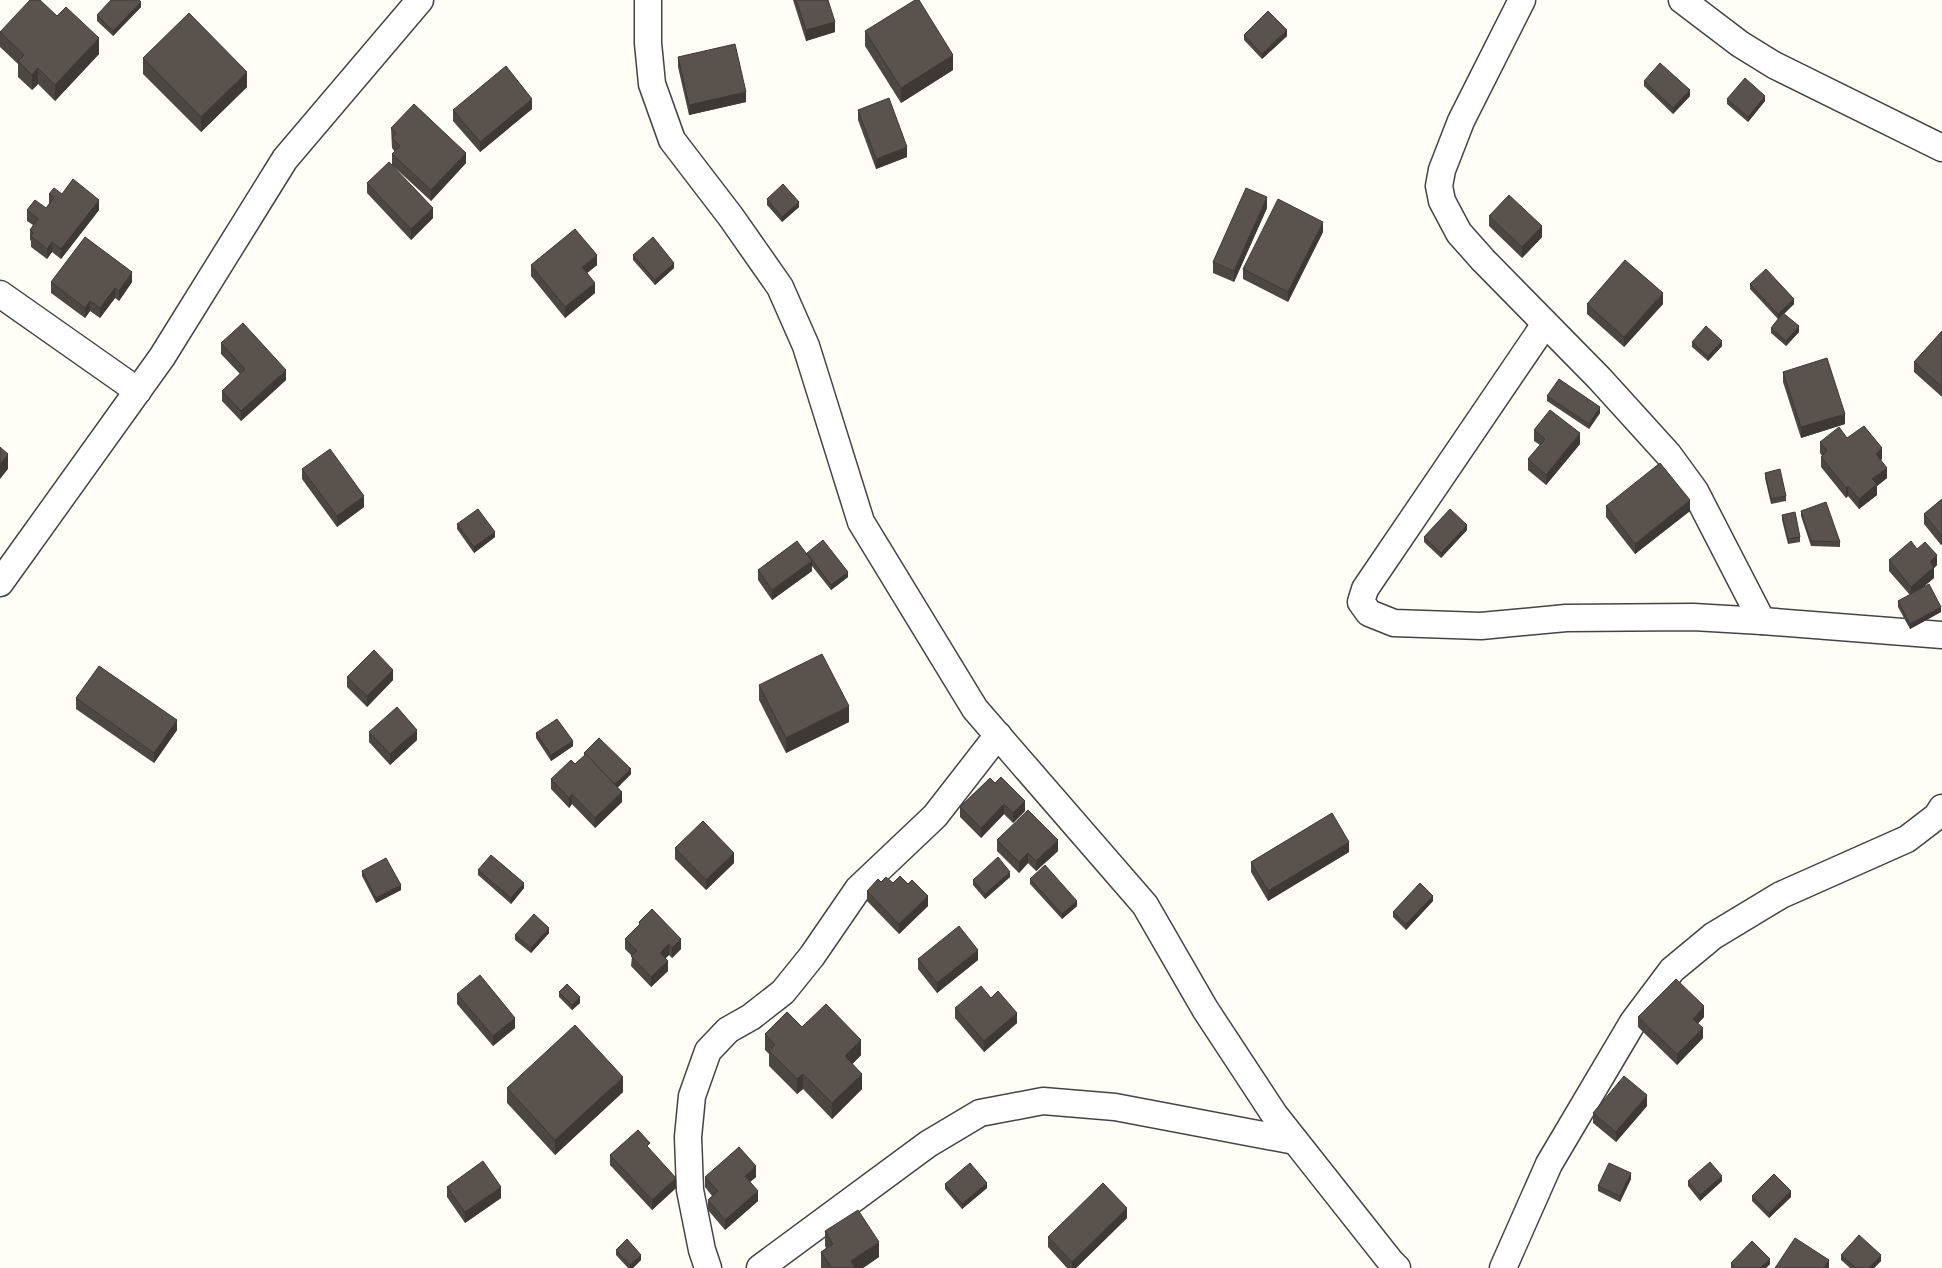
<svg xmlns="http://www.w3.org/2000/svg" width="1942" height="1268" font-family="Lora,serif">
<rect width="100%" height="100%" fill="#fffdf5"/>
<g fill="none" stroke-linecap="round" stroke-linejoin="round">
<g stroke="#444" stroke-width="29">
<g id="minor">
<path d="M648 0V43L652 84 672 140 731 217 780 287 806 346 861 522 975 709 1145 905 1205 1009 1274 1114 1391 1262 1397 1268"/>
<path d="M1522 0 1461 121 1442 170 1439 186 1442 201 1459 233 1483 260 1599 378 1668 454 1695 491 1762 621"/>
<path d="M1682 0 1740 44 1774 65 1942 148"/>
<path d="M0 294 138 391"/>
<path d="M1545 324 1365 589 1361 602 1369 613 1394 623 1481 626 1566 618 1693 617 1762 621 1942 635"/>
<path d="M0 583 162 357 285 159 420 0"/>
<path d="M708 1268 702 1250 690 1190 688 1137 692 1096 708 1051 728 1030 751 1017 783 992 812 956 858 889 935 816 998 735"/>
<path d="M760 1268 928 1144 980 1113 1043 1101 1115 1107 1295 1141"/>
<path d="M1503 1268 1549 1164 1633 1022 1672 970 1713 936 1781 895 1907 839 1937 816 1942 808"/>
</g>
</g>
<use href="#minor" stroke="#fff" stroke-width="26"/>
</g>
<g fill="#4d4742">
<path d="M793 0H828L835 32 806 41Z"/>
<path d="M141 7 113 36 97 21V15Z"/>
<path d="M57 16 99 54 55 101 38 84 32 90 18 77V64L0 47V32Z"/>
<path d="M865 31 953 70 901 103 865 46Z"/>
<path d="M1244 35 1287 36 1262 59 1244 40Z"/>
<path d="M678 57 746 102 689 115 678 67Z"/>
<path d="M143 58 247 87 201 132 143 74Z"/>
<path d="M1644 81 1690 96 1673 114 1644 86Z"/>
<path d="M1727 99 1765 101 1748 122 1727 104Z"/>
<path d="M532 109 480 152 453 121V110Z"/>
<path d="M858 110 907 157 876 169 858 120Z"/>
<path d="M391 128 466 163 431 201 392 165V154L395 152 392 148Z"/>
<path d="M367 183 433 218 411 240 367 193Z"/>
<path d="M49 194H62L99 210 61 259 52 252 47 259 31 247V241L30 240V230L33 225 27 221V210L46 208 49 204Z"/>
<path d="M767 199 799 207 782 222 767 205Z"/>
<path d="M1267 208 1234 282 1213 273V262Z"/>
<path d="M1489 216 1542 237 1522 258 1489 226Z"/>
<path d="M1323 232 1288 302 1243 279V269Z"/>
<path d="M633 255 674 268 655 285 633 260Z"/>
<path d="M531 265H597L587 273 595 293 565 318 531 276Z"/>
<path d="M51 282H132L119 301 115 298 100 318 90 311 85 318 51 293Z"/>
<path d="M1750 284 1794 304 1784 314 1799 332 1786 346 1771 333V328L1778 319 1750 289Z"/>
<path d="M1587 304H1663L1624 347 1587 314Z"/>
<path d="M1942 331V397L1914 372V362Z"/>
<path d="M1692 342 1722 346 1708 361 1692 347Z"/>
<path d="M221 343 286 380 241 421 222 401V391L240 374 221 354Z"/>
<path d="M1783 372 1845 424 1801 438 1783 382Z"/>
<path d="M1547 396 1600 413 1589 429 1547 401Z"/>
<path d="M1534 430 1580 444 1546 485 1528 470V459L1540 445 1534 441Z"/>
<path d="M1847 438 1882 459 1881 460 1887 478 1877 486V495L1859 509 1848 496 1846 498 1821 467V457L1822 456 1820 453V442Z"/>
<path d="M302 469 364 507 337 527 302 479Z"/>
<path d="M1765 473 1786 496V501L1771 504 1765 478Z"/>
<path d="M1942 499V544L1941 545 1924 524V514Z"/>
<path d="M1606 506 1690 511 1635 554 1606 517Z"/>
<path d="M1801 511 1840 542V547L1811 546 1801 516Z"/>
<path d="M1782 515 1800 537V542L1788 544 1782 520Z"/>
<path d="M457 524 495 537 474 553 457 529Z"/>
<path d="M1467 530 1441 558 1424 542V537Z"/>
<path d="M1917 549 1937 565 1934 568V578L1922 588 1941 612 1910 629 1898 607V601L1910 595 1889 571V560Z"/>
<path d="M807 553 848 577 831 590 812 566V571L772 600 758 580V570Z"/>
<path d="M347 677 393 680 367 707 347 687Z"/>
<path d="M759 685 849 722 786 753 759 700Z"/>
<path d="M76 698 177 730 154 763 76 709Z"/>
<path d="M369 732 417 740 390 765 369 742Z"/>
<path d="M536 733 573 746 551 761 536 738Z"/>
<path d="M584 753 631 774 617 788 622 802 595 828 572 804 569 808 551 789V779L575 764 584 756Z"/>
<path d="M990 778 1025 811 1013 823 1004 814 981 838 960 817V807Z"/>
<path d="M997 840 1058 851 1036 871 1028 863 1019 873 997 851Z"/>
<path d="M675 848 734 863 706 890 675 859Z"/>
<path d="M1349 852 1268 901 1251 872V862Z"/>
<path d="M478 870 524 888 511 904 478 875Z"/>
<path d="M362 871 401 890 376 903 362 876Z"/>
<path d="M1010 877 985 899 973 885V880Z"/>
<path d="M1030 879 1077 906 1062 919 1030 884Z"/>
<path d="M881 882 893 883 928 906 899 934 867 901V891Z"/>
<path d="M1433 901 1406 930 1393 917V912Z"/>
<path d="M639 922 681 949 672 958 669 955 665 958 668 971 651 987 631 966 632 956 625 949V939L639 925Z"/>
<path d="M549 933 531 953 515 940V935Z"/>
<path d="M918 959 978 960 937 993 918 969Z"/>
<path d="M559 992 580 1003 572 1010 559 997Z"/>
<path d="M457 994 515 1028 493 1046 457 1004Z"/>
<path d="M955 1008 1017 1023 984 1052 955 1018Z"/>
<path d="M1638 1017H1704L1698 1023 1703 1038 1677 1065 1638 1027Z"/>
<path d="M802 1027 861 1055 852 1064 862 1089 832 1119 803 1089 797 1094 769 1066V1054L765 1050V1034Z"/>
<path d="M507 1088 623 1092 555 1155 507 1103Z"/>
<path d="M1647 1106 1616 1142 1593 1123V1113Z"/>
<path d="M650 1150 676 1188 652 1210 610 1165V1155Z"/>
<path d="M705 1177H756L750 1182 758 1201 725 1230 708 1210V1200L712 1196 705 1187Z"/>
<path d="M1631 1179 1620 1202 1598 1191V1186Z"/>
<path d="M1688 1181H1722L1700 1201 1688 1186Z"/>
<path d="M945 1184 987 1188 962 1209 945 1189Z"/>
<path d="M447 1187 501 1198 465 1223 447 1197Z"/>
<path d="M1752 1196 1791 1197 1769 1218 1752 1201Z"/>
<path d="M1127 1218 1076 1268H1067L1048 1247V1237Z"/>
<path d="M825 1231 879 1257 863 1268H821V1252L826 1248 825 1246Z"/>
<path d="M616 1250 641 1260 633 1268H628L616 1255Z"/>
<path d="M1841 1255 1881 1261 1874 1268H1850L1841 1260Z"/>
<path d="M1731 1263 1770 1264 1766 1268H1731Z"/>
</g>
<g fill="#3f3936">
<path d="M141 2V7L113 36V31Z"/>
<path d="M835 22V32L806 41V30Z"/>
<path d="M1287 30V36L1262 59V54Z"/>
<path d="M99 38V54L55 101V85Z"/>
<path d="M953 55V70L901 103V88Z"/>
<path d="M38 68V84L32 90V75Z"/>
<path d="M247 72V87L201 132V117Z"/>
<path d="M1690 90V96L1673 114V108Z"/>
<path d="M746 92V102L689 115V105Z"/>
<path d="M1765 96V101L1748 122V117Z"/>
<path d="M532 99V109L480 152V142Z"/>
<path d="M907 147V157L876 169V159Z"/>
<path d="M466 153V163L431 201V190Z"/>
<path d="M1267 197V208L1234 282V271Z"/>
<path d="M99 200V210L61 259V249Z"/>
<path d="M799 202V207L782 222V217Z"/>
<path d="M433 208V218L411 240V229Z"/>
<path d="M1323 222V232L1288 302V292Z"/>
<path d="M1542 226V237L1522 258V247Z"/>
<path d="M52 242V252L47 259V249Z"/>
<path d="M597 255V265L582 277V267Z"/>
<path d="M674 263V268L655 285V280Z"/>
<path d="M132 272V282L119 301V291Z"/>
<path d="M595 283V293L565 318V307Z"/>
<path d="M115 288V298L100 318V308Z"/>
<path d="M1663 293V304L1624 347V337Z"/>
<path d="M1794 299V304L1778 319V314Z"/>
<path d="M90 301V311L85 318V308Z"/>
<path d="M1799 326V332L1786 346V341Z"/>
<path d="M1722 341V346L1708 361V356Z"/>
<path d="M286 370V380L241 421V411Z"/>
<path d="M1600 407V413L1589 429V424Z"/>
<path d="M1845 414V424L1801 438V427Z"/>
<path d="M1580 433V444L1546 485V475Z"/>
<path d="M1882 448V459L1876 464V454Z"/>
<path d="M8 454V469L0 479V464Z"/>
<path d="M1887 468V478L1877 486V495L1859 509V499L1872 479Z"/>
<path d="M1848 486V496L1846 498V488Z"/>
<path d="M364 496V507L337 527V516Z"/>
<path d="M1690 500V511L1635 554V544Z"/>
<path d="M1467 525V530L1441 558V553Z"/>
<path d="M495 532V537L474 553V547Z"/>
<path d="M1942 534V544L1941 545V535Z"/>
<path d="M1937 555V565L1934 568V578L1911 597V587L1930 562Z"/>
<path d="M812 561V571L772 600V590Z"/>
<path d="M848 572V577L831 590V585Z"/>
<path d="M1941 607V612L1910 629V624Z"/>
<path d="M393 670V680L367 707V696Z"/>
<path d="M849 706V722L786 753V738Z"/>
<path d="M177 720V730L154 763V753Z"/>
<path d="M417 730V740L390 765V754Z"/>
<path d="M573 741V746L551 761V755Z"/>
<path d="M631 769V774L615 790V784Z"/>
<path d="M622 792V802L595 828V818Z"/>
<path d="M572 794V804L569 808V798Z"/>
<path d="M1025 801V811L1013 823V813Z"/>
<path d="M1004 804V814L981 838V828Z"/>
<path d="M1058 840V851L1036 871V861Z"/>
<path d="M1349 842V852L1268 901V891Z"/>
<path d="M734 853V863L706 890V880Z"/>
<path d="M1028 853V863L1019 873V862Z"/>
<path d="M1010 872V877L985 899V894Z"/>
<path d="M524 883V888L511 904V898Z"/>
<path d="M401 885V890L376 903V898Z"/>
<path d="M928 896V906L899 934V924Z"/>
<path d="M1433 896V901L1406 930V924Z"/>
<path d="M1077 901V906L1062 919V914Z"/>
<path d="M549 928V933L531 953V948Z"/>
<path d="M681 939V949L672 958V948Z"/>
<path d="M669 944V955L660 964V953Z"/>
<path d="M978 950V960L937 993V983Z"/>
<path d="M668 961V971L651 987V977Z"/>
<path d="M580 997V1003L572 1010V1005Z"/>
<path d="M1704 1006V1017L1693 1029V1019Z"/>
<path d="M1017 1013V1023L984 1052V1041Z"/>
<path d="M515 1018V1028L493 1046V1036Z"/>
<path d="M1703 1028V1038L1677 1065V1054Z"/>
<path d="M861 1040V1055L845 1072V1056Z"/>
<path d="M803 1074V1089L797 1094V1079Z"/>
<path d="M862 1074V1089L832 1119V1103Z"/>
<path d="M623 1077V1092L555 1155V1140Z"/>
<path d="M1647 1095V1106L1616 1142V1132Z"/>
<path d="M756 1166V1177L745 1186V1176Z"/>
<path d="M1631 1173V1179L1620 1202V1196Z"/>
<path d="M1722 1176V1181L1700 1201V1195Z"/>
<path d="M676 1178V1188L652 1210V1200Z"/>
<path d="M987 1183V1188L962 1209V1204Z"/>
<path d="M501 1187V1198L465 1223V1212Z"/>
<path d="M758 1191V1201L725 1230V1220Z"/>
<path d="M1791 1191V1197L1769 1218V1213Z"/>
<path d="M1127 1208V1218L1076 1268H1072V1262Z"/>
<path d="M879 1242V1257L863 1268H851V1261Z"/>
<path d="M641 1255V1260L633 1268H630V1265Z"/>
<path d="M1881 1255V1261L1874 1268H1869Z"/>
<path d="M1770 1259V1264L1766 1268H1760Z"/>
<path d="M1829 1260V1268H1823Z"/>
</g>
<g fill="#5a524d" stroke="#3f3936">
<path d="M30 0H40L57 16 66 7 99 38 55 85 38 68 32 75 18 61 24 55 0 32Z"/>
<path d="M111 0H139L141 2 113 31 97 15Z"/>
<path d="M796 0H828L835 22 806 30Z"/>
<path d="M915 0H919L953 55 901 88 865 31Z"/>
<path d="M1268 11 1287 30 1262 54 1244 35Z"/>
<path d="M189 13 247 72 201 117 143 58Z"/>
<path d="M735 44 746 92 689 105 678 57Z"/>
<path d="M1660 63 1690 90 1673 108 1644 81Z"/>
<path d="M506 66 532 99 480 142 453 110Z"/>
<path d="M1745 78 1765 96 1748 117 1727 99Z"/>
<path d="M889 98 907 147 876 159 858 110Z"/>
<path d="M414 104 466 153 431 190 392 154 400 146 392 138 396 133 391 128Z"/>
<path d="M389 162 433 208 411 229 367 183Z"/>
<path d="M73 179 99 200 61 249 52 242 47 249 31 236 33 233 30 230 38 219 27 210 35 200 46 208 54 198 49 194 54 188 62 194Z"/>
<path d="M783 184 799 202 782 217 767 199Z"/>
<path d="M1246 188 1267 197 1234 271 1213 262Z"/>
<path d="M1509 195 1542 226 1522 247 1489 216Z"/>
<path d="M1278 199 1323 222 1288 292 1243 269Z"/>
<path d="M575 229 597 255 582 267 595 283 565 307 531 265Z"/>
<path d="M85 237 132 272 119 291 115 288 100 308 90 301 85 308 51 282Z"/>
<path d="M653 237 674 263 655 280 633 255Z"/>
<path d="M1625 260 1663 293 1624 337 1587 304Z"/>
<path d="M1766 269 1794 299 1778 314 1750 284Z"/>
<path d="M1783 313 1799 326 1786 341 1771 328Z"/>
<path d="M243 323 286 370 241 411 222 391 245 369 221 343Z"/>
<path d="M1706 326 1722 341 1708 356 1692 342Z"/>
<path d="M1942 331V387L1914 362Z"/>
<path d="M1827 358 1845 414 1801 427 1783 372Z"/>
<path d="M1559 379 1600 407 1589 424 1547 396Z"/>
<path d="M1550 410 1580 433 1546 475 1528 459 1545 439 1534 430Z"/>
<path d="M1864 426 1882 448 1876 454 1887 468 1872 479 1877 484 1859 499 1848 486 1846 488 1821 457 1827 451 1820 442 1839 427 1847 438Z"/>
<path d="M0 447 8 454 0 464Z"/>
<path d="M330 449 364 496 337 516 302 469Z"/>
<path d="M1660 463 1690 500 1635 544 1606 506Z"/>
<path d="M1780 469 1786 496 1771 499 1765 473Z"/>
<path d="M1942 499V534L1941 535 1924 514Z"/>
<path d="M1826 502 1840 542 1811 541 1801 511Z"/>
<path d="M478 509 495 532 474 547 457 524Z"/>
<path d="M1450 509 1467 525 1441 553 1424 537Z"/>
<path d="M1795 512 1800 537 1788 539 1782 515Z"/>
<path d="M823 540 848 572 831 585 807 553Z"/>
<path d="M797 541 812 561 772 590 758 570Z"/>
<path d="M1911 541 1917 549 1925 542 1937 555 1930 562 1934 567 1911 587 1889 560Z"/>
<path d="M1929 584 1941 607 1910 624 1898 601Z"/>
<path d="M374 650 393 670 367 696 347 677Z"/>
<path d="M822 654 849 706 786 738 759 685Z"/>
<path d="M99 666 177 720 154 753 76 698Z"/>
<path d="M397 707 417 730 390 754 369 732Z"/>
<path d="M557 719 573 741 551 755 536 733Z"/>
<path d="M599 738 631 769 615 784 584 753Z"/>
<path d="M586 754 622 792 595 818 572 794 569 798 551 779 571 760 575 764Z"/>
<path d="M1001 777 1025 801 1013 813 1004 804 981 828 960 807 990 778 995 783Z"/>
<path d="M1028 810 1058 840 1036 861 1028 853 1019 862 997 840Z"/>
<path d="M1332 813 1349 842 1268 891 1251 862Z"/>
<path d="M703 821 734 853 706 880 675 848Z"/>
<path d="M491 855 524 883 511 898 478 870Z"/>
<path d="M998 857 1010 872 985 894 973 880Z"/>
<path d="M386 858 401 885 376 898 362 871Z"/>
<path d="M1045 865 1077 901 1062 914 1030 879Z"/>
<path d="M900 876 908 884 912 880 928 896 899 924 867 891 878 879 881 882 886 877 893 883Z"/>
<path d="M1420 883 1433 896 1406 924 1393 912Z"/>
<path d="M652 909 681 939 672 948 669 944 660 953 668 961 651 977 631 956 637 951 625 939 640 924 639 922Z"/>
<path d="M534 914 549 928 531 948 515 935Z"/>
<path d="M959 926 978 950 937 983 918 959Z"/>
<path d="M480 975 515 1018 493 1036 457 994Z"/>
<path d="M1676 979 1704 1006 1693 1019 1703 1028 1677 1054 1638 1017Z"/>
<path d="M567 984 580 997 572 1005 559 992Z"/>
<path d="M981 986 991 998 998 991 1017 1013 984 1041 955 1008Z"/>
<path d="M826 1004 861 1040 845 1056 862 1074 832 1103 803 1074 797 1079 769 1051 775 1045 765 1034 787 1012 802 1027Z"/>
<path d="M575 1025 623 1077 555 1140 507 1088Z"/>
<path d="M1624 1076 1647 1095 1616 1132 1593 1113Z"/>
<path d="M638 1130 650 1143 647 1146 676 1178 652 1200 610 1155Z"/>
<path d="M739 1147 756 1166 745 1176 758 1191 725 1220 708 1200 718 1191 705 1177Z"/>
<path d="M483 1161 501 1187 465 1212 447 1187Z"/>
<path d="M1710 1162 1722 1176 1700 1195 1688 1181Z"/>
<path d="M970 1163 987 1183 962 1204 945 1184Z"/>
<path d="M1609 1163 1631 1173 1620 1196 1598 1186Z"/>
<path d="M1774 1174 1791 1191 1769 1213 1752 1196Z"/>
<path d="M1103 1183 1127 1208 1072 1262 1048 1237Z"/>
<path d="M858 1210 879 1242 851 1261 855 1268H832L821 1252 833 1244 825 1231Z"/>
<path d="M1859 1235 1881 1255 1869 1268H1856L1841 1255Z"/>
<path d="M1795 1238 1829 1260 1823 1268H1775Z"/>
<path d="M627 1239 641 1255 630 1265 616 1250Z"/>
<path d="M1752 1241 1770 1259 1760 1268H1736L1731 1263Z"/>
</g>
</svg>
